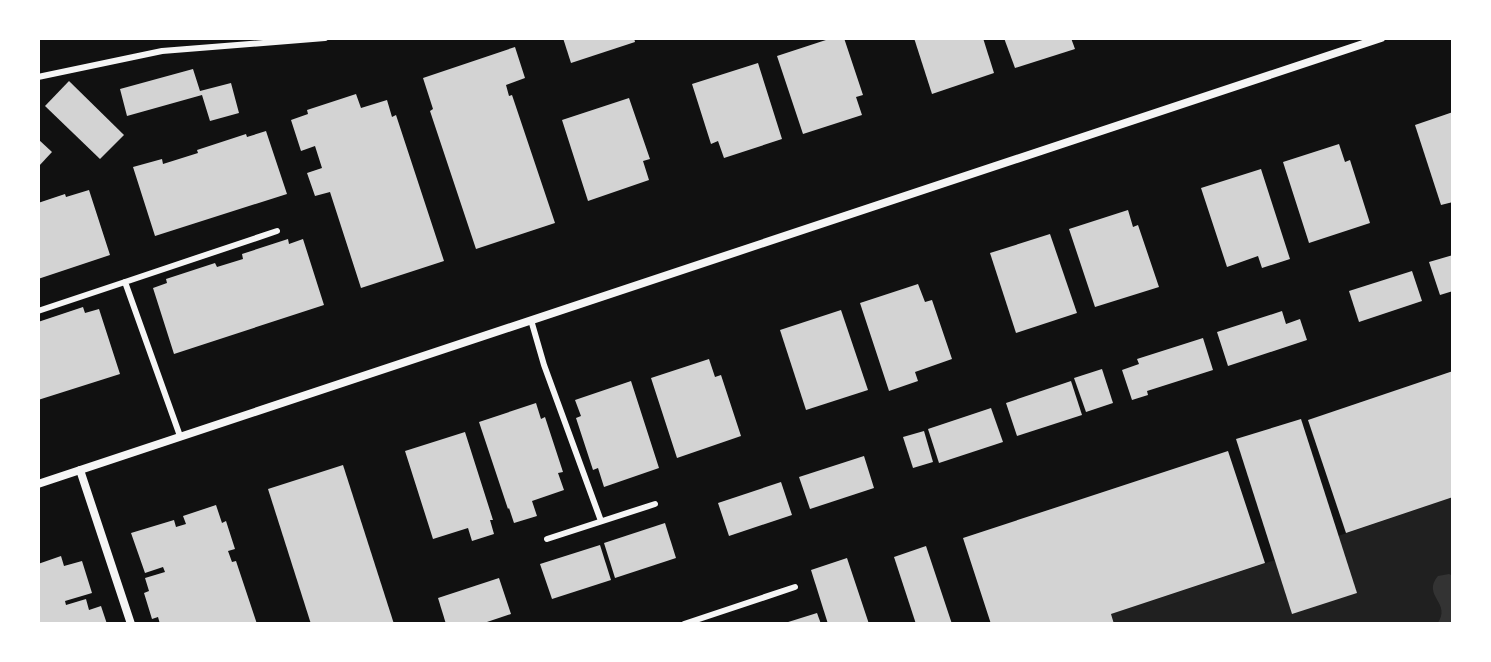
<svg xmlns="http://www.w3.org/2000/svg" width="1491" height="662" font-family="Overpass,sans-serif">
<rect width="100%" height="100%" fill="#111"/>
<path fill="#202020" d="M1453 497V624H1114L1111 614 1275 560 1292 613 1356 593 1338 536Z"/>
<path fill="#333" d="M1449 574 1453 576V624H1437C1453 603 1421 596 1438 576Z"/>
<g fill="#d3d3d3">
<path d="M563 38H634L635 42 571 63Z"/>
<path d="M832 38H844L863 95 856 97 862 115 803 134 777 56Z"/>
<path d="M914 38H983L994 73 932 94Z"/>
<path d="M1004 38H1071L1075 49 1015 68Z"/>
<path d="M515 47 525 78 506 85 509 96 512 95 555 223 476 249 430 111 433 109 423 78Z"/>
<path d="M758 63 782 139 724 158 718 141 711 144 692 84Z"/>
<path d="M193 69 200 91 231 83 239 113 210 121 202 95 127 116 120 89Z"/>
<path d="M69 81 124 135 100 159 45 106Z"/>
<path d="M356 94 361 108 387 100 392 117 396 115 444 261 361 288 330 192 315 196 307 173 322 168 315 146 301 151 291 120 308 114 307 110Z"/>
<path d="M629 98 650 159 643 161 649 180 588 201 562 120Z"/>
<path d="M1453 112V202L1441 205 1415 125Z"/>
<path d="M266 131 287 194 155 236 133 167 162 159 163 164 198 153 197 150 246 134 247 137Z"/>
<path d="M38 139 52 152 38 167Z"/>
<path d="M1339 144 1345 162 1350 160 1370 223 1309 243 1283 162Z"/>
<path d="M1261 169 1290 259 1262 268 1258 256 1227 267 1201 188Z"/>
<path d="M89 190 110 255 38 279V203L65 194 66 197Z"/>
<path d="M1128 210 1133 227 1138 225 1159 287 1095 307 1069 229Z"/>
<path d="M1050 234 1077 313 1016 333 990 253Z"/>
<path d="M288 239 289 244 303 239 324 305 174 354 153 288 167 283 166 279 215 263 217 267 243 259 242 254Z"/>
<path d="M1453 255V291L1440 295 1429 262Z"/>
<path d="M1412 271 1422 301 1359 322 1349 291Z"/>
<path d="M918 284 925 302 932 300 952 359 915 372 918 381 889 391 860 303Z"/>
<path d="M83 307 85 313 99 309 120 374 38 400V322Z"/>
<path d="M841 310 868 390 806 410 780 330Z"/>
<path d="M1282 311 1286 324 1300 319 1307 340 1228 366 1217 332Z"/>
<path d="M1203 338 1213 370 1147 391 1148 395 1132 400 1122 370 1139 364 1137 359Z"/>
<path d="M709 359 715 377 721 375 741 436 677 458 651 378Z"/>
<path d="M1102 369 1113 403 1086 412 1074 378Z"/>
<path d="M1453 371V497L1346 533 1308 420Z"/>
<path d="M631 381 659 468 604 487 598 468 593 470 576 418 581 416 575 400Z"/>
<path d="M1071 381 1082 415 1017 436 1006 403Z"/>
<path d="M536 403 541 419 545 417 563 472 558 473 564 490 532 501 537 516 514 523 509 508 508 509 479 422Z"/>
<path d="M991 408 1003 442 939 463 928 429Z"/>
<path d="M1301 419 1357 593 1292 614 1236 439Z"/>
<path d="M924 431 933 462 913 468 903 437Z"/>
<path d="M465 432 493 520H490L494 534 472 541 468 528 433 539 405 451Z"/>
<path d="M1228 451 1265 563 1111 614 1114 624H991L963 538Z"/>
<path d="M864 456 874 488 810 509 799 477Z"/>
<path d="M343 465 394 624H311L268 489Z"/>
<path d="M781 482 792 515 729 536 718 503Z"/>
<path d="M216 505 222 523 226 521 235 549 228 551 232 562 236 561 257 624H160L158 617 152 619 144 593 149 591 145 578 165 572 163 567 145 573 131 533 174 520 176 527 186 524 183 516Z"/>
<path d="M665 523 676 558 615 578 604 543Z"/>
<path d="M600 545 611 580 552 599 540 564Z"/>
<path d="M926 546 952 624H916L894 557Z"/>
<path d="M61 556 64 566 82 561 92 593 65 601 66 605 86 599 89 610 101 606 107 624H38V564Z"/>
<path d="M847 558 869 624H828L811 570Z"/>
<path d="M499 578 511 614 481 624H446L438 598Z"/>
<path d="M817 613 821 624H786L785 623Z"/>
</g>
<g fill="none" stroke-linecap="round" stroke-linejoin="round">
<g stroke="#f5f5f5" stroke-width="6">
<path d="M38 77 162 51 325 38"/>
<path d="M38 311 125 282"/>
<path d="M531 320 544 365 601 521"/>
<path d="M180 436 125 282 277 231"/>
<path d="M547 539 655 504"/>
<path d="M684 624 795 587"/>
</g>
<g stroke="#f5f5f5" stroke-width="8">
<path d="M80 470 131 624"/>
<path d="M38 484 1381 38"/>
</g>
</g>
<rect width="1491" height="662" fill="none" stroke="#ffffff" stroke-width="80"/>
</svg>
